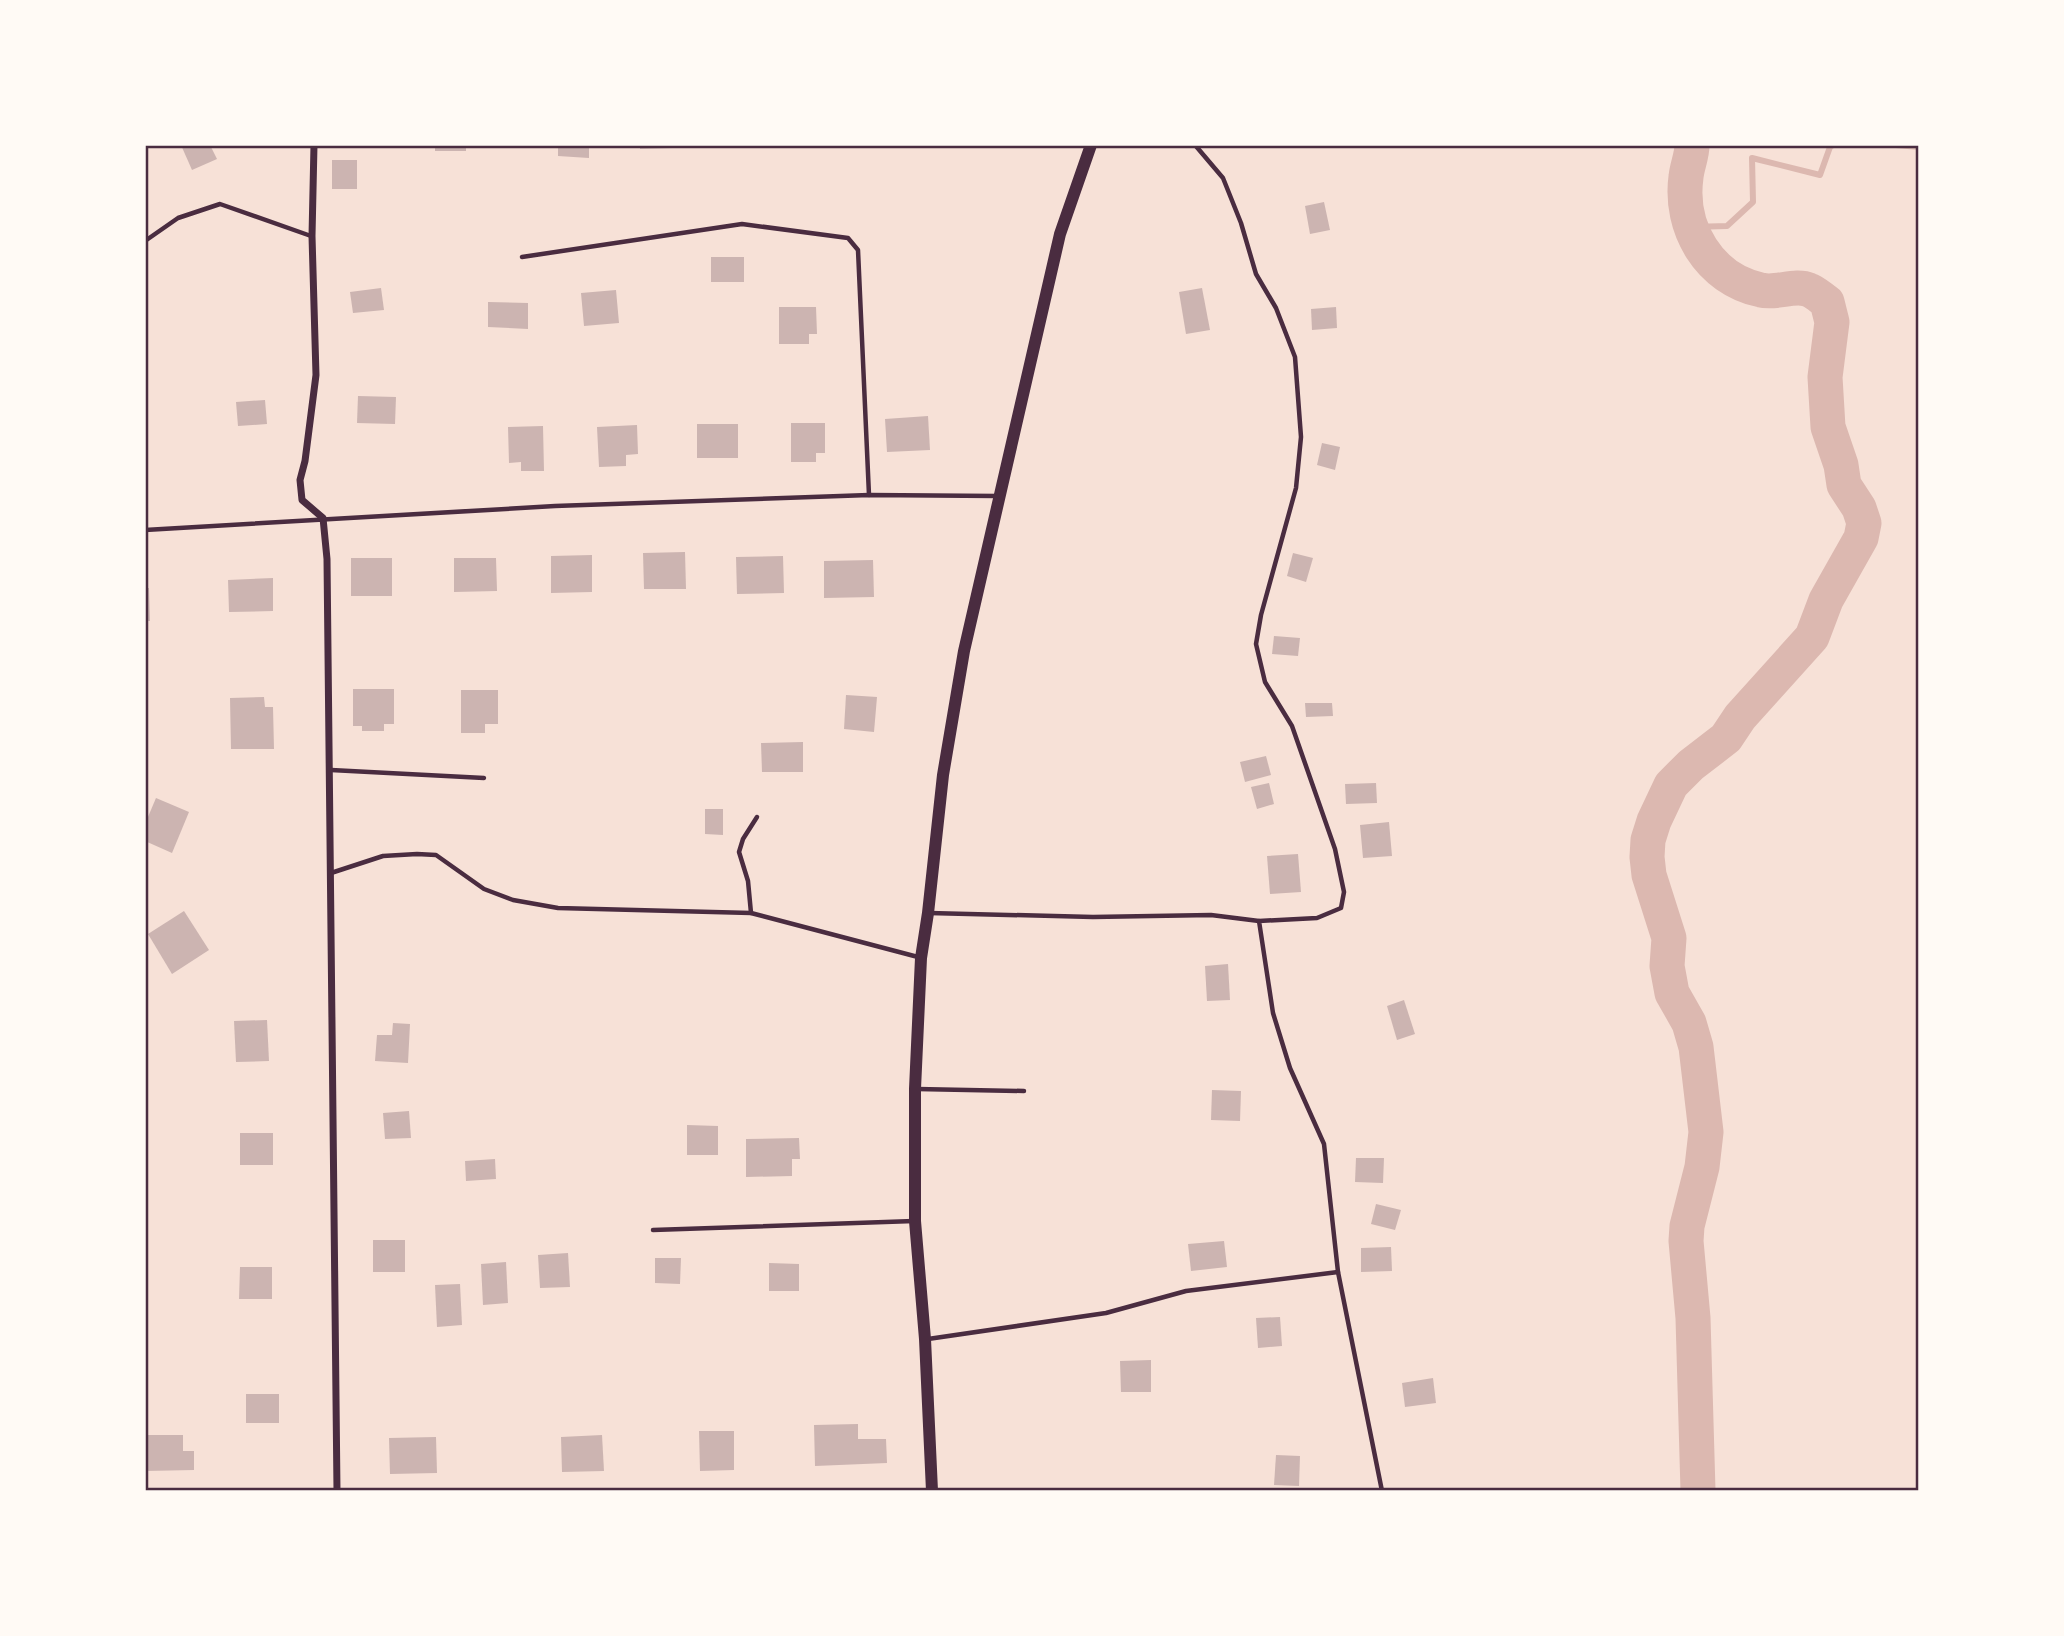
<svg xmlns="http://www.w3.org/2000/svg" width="2064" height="1636" font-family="'Fira Sans',sans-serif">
<rect width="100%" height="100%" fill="#f7e1d7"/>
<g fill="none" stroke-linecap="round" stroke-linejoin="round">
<g stroke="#dcb8b0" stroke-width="6">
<path d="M1896 145 1919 147"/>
<path d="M1691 227 1727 226 1753 202 1752 158 1820 175 1830 147 1833 145"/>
</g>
<path stroke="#dcb8b0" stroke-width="35" d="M1692 145C1692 156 1687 166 1686 177 1679 228 1709 279 1761 290 1776 294 1795 284 1809 290 1815 292 1821 298 1827 302L1832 322 1825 377 1828 427 1841 465 1844 485 1859 508 1864 523 1861 538 1826 600 1812 637 1740 717 1726 738 1691 765 1671 785 1654 821 1648 840 1647 857 1649 875 1669 938 1667 966 1672 993 1689 1023 1696 1047 1706 1132 1702 1167 1687 1226 1686 1241 1693 1318 1698 1491"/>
</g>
<g fill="#ccb4b1">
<path d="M181 145H210L217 159 192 170Z"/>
<rect x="435" y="145" width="31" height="6"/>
<path d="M558 145H589V158L558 156Z"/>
<path d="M640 145H673V148L640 149Z"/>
<rect x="332" y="160" width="25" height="29"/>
<path d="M1324 202 1330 230 1310 234 1305 206Z"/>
<rect x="711" y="257" width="33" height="25"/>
<path d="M381 288 384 310 353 313 350 292Z"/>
<path d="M1202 288 1210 330 1186 334 1179 292Z"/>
<path d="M616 290 619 323 584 326 581 293Z"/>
<path d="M488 302 528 303V329L488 327Z"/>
<path d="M779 307H816L817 334H809V344H779Z"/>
<path d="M1336 307 1337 328 1312 330 1311 309Z"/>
<path d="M358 396 396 397 395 424 357 423Z"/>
<path d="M265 400 267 424 238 426 236 402Z"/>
<path d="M928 416 930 450 887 452 885 419Z"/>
<path d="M791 423H825V453H816V462H791Z"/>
<rect x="697" y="424" width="41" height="34"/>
<path d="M637 425 638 454 626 455V466L599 467 597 427Z"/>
<path d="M543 426 544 471H521V462L509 463 508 427Z"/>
<path d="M1322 443 1340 447 1335 470 1317 465Z"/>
<path d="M685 552 686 589H644L643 553Z"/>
<path d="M1293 553 1313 558 1306 582 1287 576Z"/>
<path d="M592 555V592L551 593V556Z"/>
<path d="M783 556 784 593 737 594 736 557Z"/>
<rect x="351" y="558" width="41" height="38"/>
<path d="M454 558H496L497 591 454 592Z"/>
<path d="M873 560 874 597 824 598V561Z"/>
<path d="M273 578V611L229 612 228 580Z"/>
<path d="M145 588H149L150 621H145Z"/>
<path d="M1274 636 1300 638 1298 656 1272 654Z"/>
<path d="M353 689H394V724H384V731H362V726H353Z"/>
<path d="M461 690H498V724H485V733H461Z"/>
<path d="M846 695 877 697 874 732 844 729Z"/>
<path d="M264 697 265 707H273L274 749H231L230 698Z"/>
<path d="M1305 703H1332L1333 716 1306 717Z"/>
<path d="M803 742V772H762L761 743Z"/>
<path d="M1266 756 1271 775 1245 782 1240 762Z"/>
<path d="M1269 783 1274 804 1257 809 1251 787Z"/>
<path d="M1376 783 1377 803 1346 804 1345 784Z"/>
<path d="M156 798 189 812 172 853 145 841V824Z"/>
<path d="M705 809H723V835L705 834Z"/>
<path d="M1389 822 1392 856 1363 858 1360 825Z"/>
<path d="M1298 854 1301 892 1270 894 1267 856Z"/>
<path d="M184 911 209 950 172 974 148 934Z"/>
<path d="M1228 964 1230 1000 1207 1001 1205 966Z"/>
<path d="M1404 1000 1415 1034 1397 1040 1387 1006Z"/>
<path d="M267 1020 269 1061 236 1062 234 1021Z"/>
<path d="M393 1023 410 1024 408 1063 375 1061 377 1035H392Z"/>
<path d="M1212 1090 1241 1091 1240 1121 1211 1120Z"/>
<path d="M409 1111 411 1138 385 1139 383 1113Z"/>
<path d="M687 1125 718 1126V1155H687Z"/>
<rect x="240" y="1133" width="33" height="32"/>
<path d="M799 1138 800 1159H792V1176L746 1177V1139Z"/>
<path d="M1356 1158H1384L1383 1183 1355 1182Z"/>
<path d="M495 1159 496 1179 466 1181 465 1161Z"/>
<path d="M1376 1204 1401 1210 1395 1230 1371 1224Z"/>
<rect x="373" y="1240" width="32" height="32"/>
<path d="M1224 1241 1227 1267 1191 1271 1188 1244Z"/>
<path d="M1391 1247 1392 1271 1361 1272V1248Z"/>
<path d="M568 1253 570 1287 540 1288 538 1255Z"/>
<path d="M655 1258H681L680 1284 655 1283Z"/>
<path d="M506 1262 508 1303 483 1305 481 1264Z"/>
<path d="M769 1263 799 1264V1291H769Z"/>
<path d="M240 1267H272V1299H239Z"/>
<path d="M460 1284 462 1325 437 1327 435 1285Z"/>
<path d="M1280 1317 1282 1346 1258 1348 1256 1318Z"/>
<path d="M1151 1360V1392H1121L1120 1361Z"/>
<path d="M1433 1378 1436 1403 1405 1407 1402 1383Z"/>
<rect x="246" y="1394" width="33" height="29"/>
<path d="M858 1424V1439H886L887 1463 815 1466 814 1425Z"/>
<path d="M699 1431H734V1470L700 1471Z"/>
<path d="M146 1435H183V1451H194V1470L145 1471Z"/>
<path d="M602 1435 604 1471 562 1472 561 1437Z"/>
<path d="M436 1437 437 1473 390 1474 389 1438Z"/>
<path d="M1276 1455 1300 1456 1299 1486 1274 1485Z"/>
</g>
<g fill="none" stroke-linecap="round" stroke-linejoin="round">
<g stroke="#4a2c40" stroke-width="4.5">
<path d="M1195 145 1223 178 1241 223 1256 274 1276 308 1295 357 1301 437 1296 488 1261 615 1256 644 1265 682 1292 726 1335 849 1344 892 1341 908 1317 918 1259 921 1273 1013 1290 1068 1324 1144 1338 1272 1382 1491"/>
<path d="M145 241 178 218 220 204 311 236"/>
<path d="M522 257 742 224 848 238 858 250 869 495"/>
<path d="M145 530 555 506 869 495 997 496"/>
<path d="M331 770 484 778"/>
<path d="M331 873 383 856 417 854 436 855 484 889 513 900 558 908 751 913 918 957"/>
<path d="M751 913 748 881 739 852 743 839 757 817"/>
<path d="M929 913 1093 917 1211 915 1259 921"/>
<path d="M917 1089 1024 1091"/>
<path d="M653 1230 914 1221"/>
<path d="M928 1339 1106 1313 1186 1291 1338 1272"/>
</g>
<path stroke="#4a2c40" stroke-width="7" d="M314 145 312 236 316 375 305 461 300 480 302 500 323 518 327 559 337 1491"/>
<path stroke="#4a2c40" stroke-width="12" d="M932 1491 925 1339 915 1221V1089L921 958 928 913 943 775 964 651 1060 234 1091 145"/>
</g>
<rect width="2064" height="1636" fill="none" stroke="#fffaf5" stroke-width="294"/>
<rect x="147" y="147" width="1770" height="1342" fill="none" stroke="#4a2c40" stroke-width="2.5"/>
</svg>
